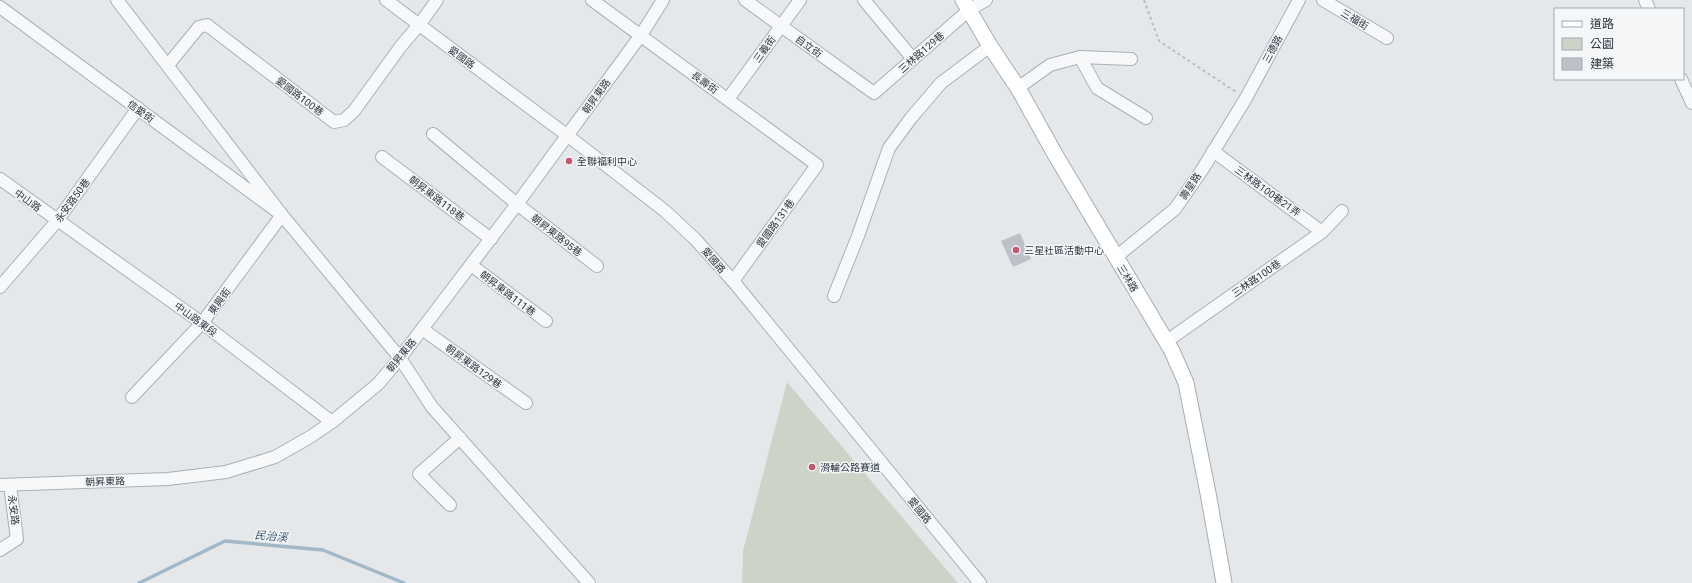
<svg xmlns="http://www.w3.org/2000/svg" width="1692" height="583" font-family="Roboto,'Noto Sans TC',sans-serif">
<rect width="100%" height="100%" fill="#e5e8eb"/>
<path fill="#cbd4c6" d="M787 382 958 583H742L743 551Z"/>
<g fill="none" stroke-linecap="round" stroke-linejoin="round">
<path stroke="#a3b8c7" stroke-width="3.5" d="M139 583 225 541 323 550 404 583"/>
</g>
<path fill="#bcc1c7" d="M1020 233 1031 259 1013 267 1001 241Z"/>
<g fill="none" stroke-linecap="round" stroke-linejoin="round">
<g stroke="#aaafb5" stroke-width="14">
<g id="minor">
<path d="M117 0 282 215 400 358 432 407 589 583"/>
<path d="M386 0 568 136 665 211 695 239 733 281 980 583"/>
<path d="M592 0 817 165 733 281"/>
<path d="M745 0 874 93 969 10 986 0"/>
<path d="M864 0 913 59"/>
<path d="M1323 0 1387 38"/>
<path d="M1645 0 1649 9"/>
<path d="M0 7 282 215 202 323 132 397"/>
<path d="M1080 57 1097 88 1146 118"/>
<path d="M168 65 199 27 207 25 334 122 344 120 354 111 401 46 419 25 437 0"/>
<path d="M1681 79 1692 103"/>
<path d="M1018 88 1050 65 1080 57 1131 59"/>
<path d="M728 99 800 0"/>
<path d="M433 134 517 204 597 266"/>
<path d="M1213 151 1322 232"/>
<path d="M382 157 491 239"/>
<path d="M0 179 202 323 332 422"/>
<path d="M1116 257 1175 209 1202 170 1246 98 1299 0"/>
<path d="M471 265 546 321"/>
<path d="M0 287 57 221 138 108"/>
<path d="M834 296 858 236 889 148 911 118 941 83 990 46"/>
<path d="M422 329 526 403"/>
<path d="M1167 341 1322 232 1342 211"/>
<path d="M0 485 168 479 226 472 275 457 310 437 332 422 378 384 400 358 517 204 641 35 663 0"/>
<path d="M450 505 419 474 460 438"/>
<path d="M0 550 17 539 10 485"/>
</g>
</g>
<g stroke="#a5adb6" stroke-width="17">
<path id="major" d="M963 0 990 46 1018 88 1056 156 1172 351 1186 383 1208 493 1224 583"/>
</g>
<path stroke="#babec3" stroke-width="2" stroke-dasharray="3 3" stroke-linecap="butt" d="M1144 0 1159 41 1236 92"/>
<use href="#minor" stroke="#f7f8fa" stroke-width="12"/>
<use href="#major" stroke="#fff" stroke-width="15"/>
</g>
<g fill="#c35770" stroke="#f4f6f8" stroke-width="1.5">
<circle cx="569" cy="161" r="4"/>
<circle cx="1016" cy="250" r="4"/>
<circle cx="812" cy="467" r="4"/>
</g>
<g text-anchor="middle" stroke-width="3" stroke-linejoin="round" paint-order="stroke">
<g font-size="10" fill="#2d3742" stroke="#f4f6f8">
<text transform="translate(1355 19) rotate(31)" y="4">三福街</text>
<text transform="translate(809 46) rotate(36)" y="4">自立街</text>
<text transform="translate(764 49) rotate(-54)" y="4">三義街</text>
<text transform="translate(1272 49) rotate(-62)" y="4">三德路</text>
<text transform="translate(921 52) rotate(-41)" y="4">三林路129巷</text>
<text transform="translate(462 57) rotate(37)" y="4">愛國路</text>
<text transform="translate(705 82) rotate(36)" y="4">長壽街</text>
<text transform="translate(300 96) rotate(37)" y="4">愛國路100巷</text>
<text transform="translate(596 96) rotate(-54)" y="4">朝昇東路</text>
<text transform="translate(141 111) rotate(36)" y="4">信愛街</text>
<text transform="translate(1190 186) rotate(-56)" y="4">壽星路</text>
<text transform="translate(1268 191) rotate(36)" y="4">三林路100巷21弄</text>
<text transform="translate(437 198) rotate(37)" y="4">朝昇東路118巷</text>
<text transform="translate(28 200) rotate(36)" y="4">中山路</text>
<text transform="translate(72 200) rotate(-54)" y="4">永安路50巷</text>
<text transform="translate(775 223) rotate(-54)" y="4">愛國路131巷</text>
<text transform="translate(557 235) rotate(38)" y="4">朝昇東路95巷</text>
<text transform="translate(714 260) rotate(49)" y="4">愛國路</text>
<text transform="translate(1128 278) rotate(59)" y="4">三林路</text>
<text transform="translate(1256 278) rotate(-35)" y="4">三林路100巷</text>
<text transform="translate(508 293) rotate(37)" y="4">朝昇東路111巷</text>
<text transform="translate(219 301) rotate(-54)" y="4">東興街</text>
<text transform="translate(196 319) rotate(36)" y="4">中山路東段</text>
<text transform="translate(401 355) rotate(-51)" y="4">朝昇東路</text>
<text transform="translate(474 366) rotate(36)" y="4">朝昇東路129巷</text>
<text transform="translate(105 481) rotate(-2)" y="4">朝昇東路</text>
<text transform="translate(14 510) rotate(83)" y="4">永安路</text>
<text transform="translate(920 510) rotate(51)" y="4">愛國路</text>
</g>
<g font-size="10" fill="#2d3742" stroke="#f4f6f8" text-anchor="start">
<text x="577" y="165">全聯福利中心</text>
<text x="1024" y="254">三星社區活動中心</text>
<text x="820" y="471">滑輪公路賽道</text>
</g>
<g font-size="11" font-style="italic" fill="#3b5973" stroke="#f4f6f8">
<text transform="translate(271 536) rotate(5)" y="4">民治溪</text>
</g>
</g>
<rect x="1554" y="8" width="130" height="72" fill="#f4f6f8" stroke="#a4aaaf"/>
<rect x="1562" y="21" width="20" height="6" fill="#ffffff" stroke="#a4aaaf"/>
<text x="1590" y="28" font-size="12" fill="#2d3742">道路</text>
<rect x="1562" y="38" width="20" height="12" fill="#cbd4c6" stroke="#a4aaaf"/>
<text x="1590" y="48" font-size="12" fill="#2d3742">公園</text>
<rect x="1562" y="58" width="20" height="12" fill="#bcc1c7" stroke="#a4aaaf"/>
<text x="1590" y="68" font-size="12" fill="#2d3742">建築</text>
</svg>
